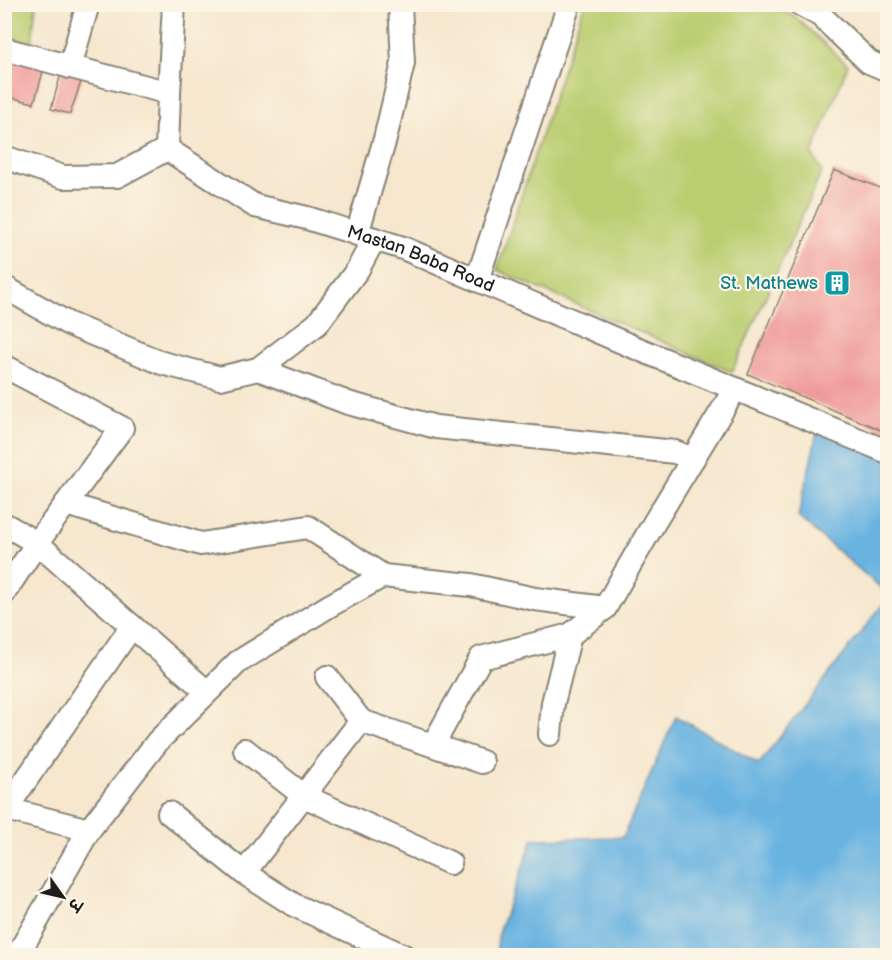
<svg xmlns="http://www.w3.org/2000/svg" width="892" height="960" font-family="'Balsamiq Sans','Playpen Sans Deva',sans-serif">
<rect width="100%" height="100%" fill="#fcf5e5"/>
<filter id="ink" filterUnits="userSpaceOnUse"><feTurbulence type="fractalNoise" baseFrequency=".0167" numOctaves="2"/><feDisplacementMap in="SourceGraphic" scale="12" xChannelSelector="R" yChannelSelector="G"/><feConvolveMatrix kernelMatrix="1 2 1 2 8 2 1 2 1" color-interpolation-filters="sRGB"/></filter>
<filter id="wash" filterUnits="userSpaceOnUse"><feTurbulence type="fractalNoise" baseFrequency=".008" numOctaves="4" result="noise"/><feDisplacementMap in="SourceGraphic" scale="24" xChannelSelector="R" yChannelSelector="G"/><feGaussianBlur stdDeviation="1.35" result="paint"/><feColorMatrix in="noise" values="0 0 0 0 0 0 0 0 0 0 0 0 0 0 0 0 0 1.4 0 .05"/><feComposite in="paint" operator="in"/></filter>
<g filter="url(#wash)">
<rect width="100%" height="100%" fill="#f6e7ce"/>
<g fill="#bacd70" stroke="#6b7446" stroke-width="1.5">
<path d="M4 5H36L32 42 5 38Z"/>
<path d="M584 5H765L794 16 848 65 812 154 822 171 732 372 497 270Z"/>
</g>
<g fill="#69b3e1" stroke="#42687e" stroke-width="1.5">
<path d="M819 424 887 451V593L798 517Z"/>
<path d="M887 599V955H496L499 931 533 839 623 837 676 716 759 764Z"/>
</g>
<g id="blocks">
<g fill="#ef9b9a">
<path d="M10 57 45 65 34 103 4 96V74Z"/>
<path d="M62 70 83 76 70 114 51 109Z"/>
<path d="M834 170 888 191V433L748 374Z"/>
</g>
</g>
</g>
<g filter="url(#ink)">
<use href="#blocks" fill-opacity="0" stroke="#898275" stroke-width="1.5"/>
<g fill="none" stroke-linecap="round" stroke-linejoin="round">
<g stroke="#898275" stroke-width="26">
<g id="minor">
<path d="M800 4 820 15 869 62 888 70"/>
<path id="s1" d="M4 49 169 93 167 149 255 206 307 218 403 248 629 345 888 452"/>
<path d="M70 67 88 4"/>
<path d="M169 93 174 4"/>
<path d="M4 157 63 177 117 176 167 149"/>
<path d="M357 234 385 139 403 63 400 4"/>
<path d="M477 280 569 4"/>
<path d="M4 287 69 324 162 363 220 378 258 369 317 324 358 269 374 239"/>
<path d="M4 366 122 428 37 543 4 593"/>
<path d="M258 369 348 403 436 427 675 452 693 459"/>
<path d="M66 504 201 544 308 527 383 576"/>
<path d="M4 524 37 543 207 692"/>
<path d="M327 677 361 721"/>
<path d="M550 734 553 703 570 635"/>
<path d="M433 745 481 658 570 635 605 608"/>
<path d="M245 750 304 796 450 863"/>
<path d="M6 809 132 626"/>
<path d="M4 812 6 809 89 830"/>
<path d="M169 813 244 873 294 905 404 956"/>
<path d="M244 873 361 721 482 762"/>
<path d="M17 956 89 830 158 741 238 662 329 606 383 576 471 585 535 599 605 608 654 523 735 389"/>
</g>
</g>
<use href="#minor" stroke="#fff" stroke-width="22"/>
</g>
</g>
<defs>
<g id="building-square" transform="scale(1.35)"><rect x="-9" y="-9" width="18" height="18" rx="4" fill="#0f9aa8" stroke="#fcf5e5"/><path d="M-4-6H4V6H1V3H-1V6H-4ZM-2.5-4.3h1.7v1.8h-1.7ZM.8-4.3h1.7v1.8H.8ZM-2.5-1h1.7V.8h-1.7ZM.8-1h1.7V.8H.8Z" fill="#fff"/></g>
</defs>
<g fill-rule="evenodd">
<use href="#building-square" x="837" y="283"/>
</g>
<g text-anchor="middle" stroke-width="4.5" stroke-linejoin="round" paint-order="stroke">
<g font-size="18" fill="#1c1c1c" stroke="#fcf5e5">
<text dy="6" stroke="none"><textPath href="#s1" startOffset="506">Mastan Baba Road</textPath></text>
</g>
<g font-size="18" fill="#0d838f" stroke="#fcf5e5" text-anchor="end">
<text x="818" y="289">St. Mathews</text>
</g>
</g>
<rect width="892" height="960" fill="none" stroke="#fcf5e5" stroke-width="24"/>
<g transform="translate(63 897) rotate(124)" stroke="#fcf5e5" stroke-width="4.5" paint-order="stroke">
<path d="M0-4.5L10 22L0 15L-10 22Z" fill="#1c1c1c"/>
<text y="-9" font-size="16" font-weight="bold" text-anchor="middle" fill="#1c1c1c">उ</text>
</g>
</svg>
